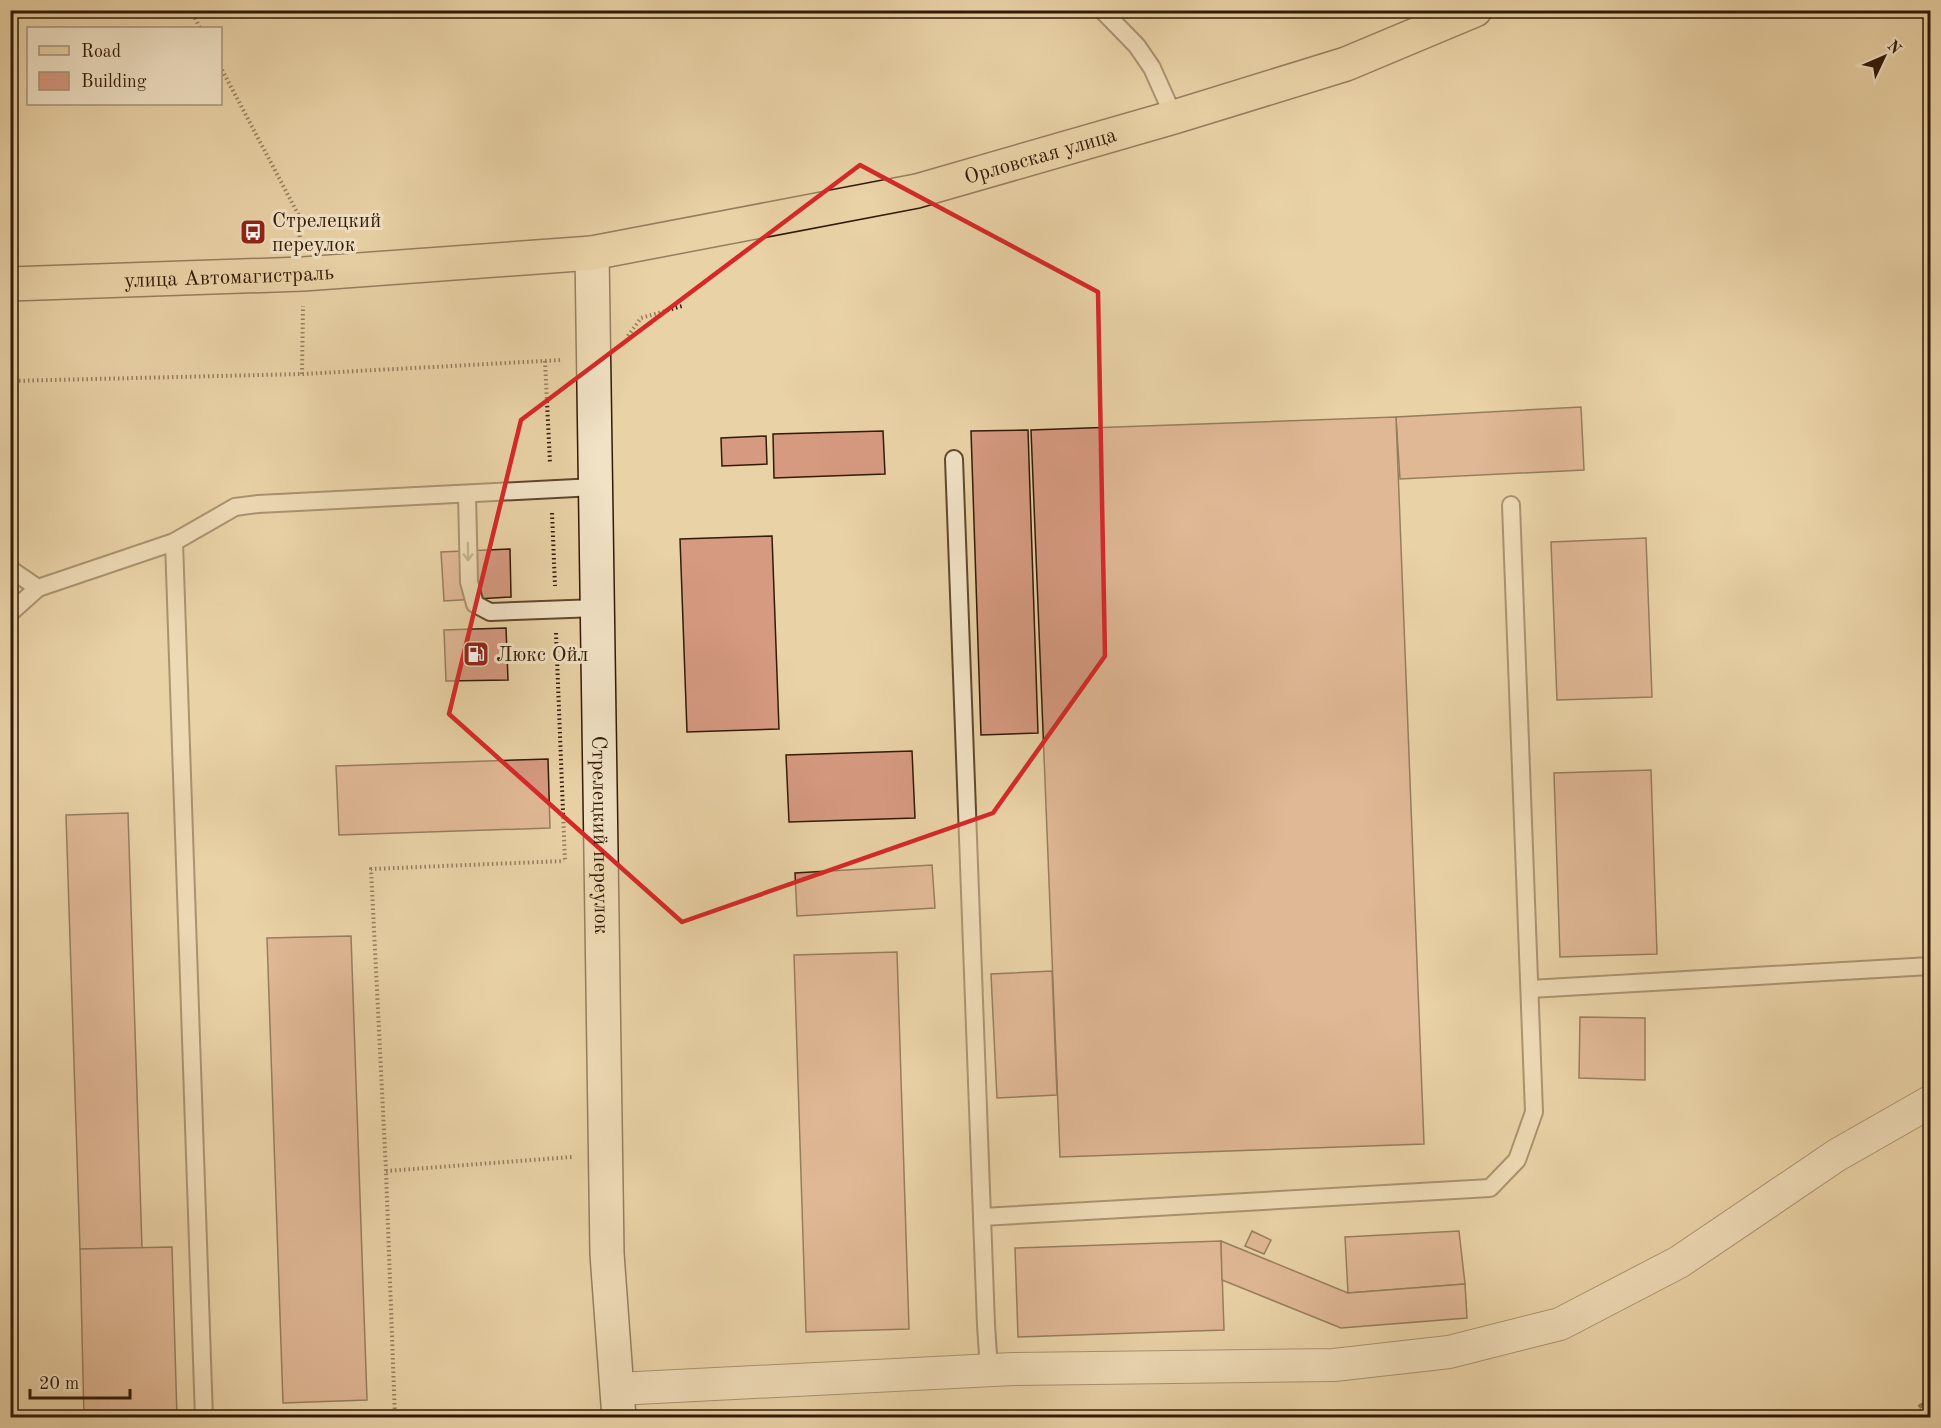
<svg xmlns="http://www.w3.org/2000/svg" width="1941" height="1428" font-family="'Old Standard TT',serif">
<rect width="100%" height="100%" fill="#e9d2a6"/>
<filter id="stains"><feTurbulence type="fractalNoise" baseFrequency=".00333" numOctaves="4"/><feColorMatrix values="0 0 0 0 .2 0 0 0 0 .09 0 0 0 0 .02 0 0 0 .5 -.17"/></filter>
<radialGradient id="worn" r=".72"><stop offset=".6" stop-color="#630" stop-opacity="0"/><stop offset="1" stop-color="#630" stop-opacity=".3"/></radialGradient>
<g fill="#d69a81" stroke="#321a06" stroke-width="1.5">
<path d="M1581 407 1584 470 1400 479 1396 417Z"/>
<path d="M1396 417 1424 1144 1060 1157 1031 430Z"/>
<path d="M1028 430 1038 733 981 735 971 431Z"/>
<path d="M883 431 885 474 774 478 773 434Z"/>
<path d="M766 436 767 464 722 466 721 438Z"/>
<path d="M772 536 779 729 687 732 680 539Z"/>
<path d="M1646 538 1652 697 1557 700 1551 542Z"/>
<path d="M510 549 511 597 444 601 441 552Z"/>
<path d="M506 628 508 680 446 681 444 630Z"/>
<path d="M912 751 915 818 789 822 786 755Z"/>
<path d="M548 759 550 828 339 835 336 766Z"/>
<path d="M1651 770 1657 954 1560 957 1554 773Z"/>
<path d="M128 813 142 1248 80 1249 66 815Z"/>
<path d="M932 865 935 908 797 916 795 873Z"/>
<path d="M351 936 367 1400 283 1403 267 938Z"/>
<path d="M897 952 909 1329 806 1332 794 955Z"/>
<path d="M1052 971 1057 1095 997 1098 991 974Z"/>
<path d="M1580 1017 1645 1018V1080L1579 1078Z"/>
<path d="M1252 1231 1271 1240 1264 1254 1245 1246Z"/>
<path d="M1459 1231 1465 1284 1348 1293 1345 1237Z"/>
<path d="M1221 1241 1224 1330 1018 1337 1015 1248Z"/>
<path d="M1221 1241 1348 1293 1465 1284 1467 1318 1341 1328 1222 1280Z"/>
<path d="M172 1247 177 1418H84L80 1249Z"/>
</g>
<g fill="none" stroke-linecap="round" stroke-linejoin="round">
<g stroke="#60482e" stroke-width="20">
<g id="service">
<path d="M1102 10 1137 46 1152 68 1174 117"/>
<path d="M954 459 986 1325 989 1370"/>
<path d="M467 494 469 582 475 604 490 612 597 608"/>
<path d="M174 542 204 1418"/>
<path d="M10 569 38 588 174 542 235 507 258 504 595 487"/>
<path d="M10 613 38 588"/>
<path d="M1530 989 1930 966"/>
<path d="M982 1217 1490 1188 1517 1160 1534 1112 1511 505"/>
</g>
</g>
<g stroke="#60482e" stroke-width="34">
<path id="minor" d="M617 1389 1013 1369 1334 1365 1449 1352 1560 1324 1679 1262 1837 1155 1930 1102"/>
</g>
<g stroke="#321a06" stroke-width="36">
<g id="secondary">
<path id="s1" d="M592 253 607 1254 619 1418"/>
</g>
</g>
<g stroke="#321a06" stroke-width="36">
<g id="primary">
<path id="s2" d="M10 284 303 274 592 253 917 191 1174 117 1346 64 1475 10"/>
</g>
</g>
<g stroke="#321a06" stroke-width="4" stroke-dasharray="1.5 3" stroke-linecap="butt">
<path d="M191 10 200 28"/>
<path d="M220 66 298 214 300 241"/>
<path d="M628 336 641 318 682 306"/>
<path d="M545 361 550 463"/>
<path d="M302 374 303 306"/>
<path d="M10 381 302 374 562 360"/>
<path d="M552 513 555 586"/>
<path d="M556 633 565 862"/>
<path d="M386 1171 572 1157"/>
<path d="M395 1418 386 1171 371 869 564 861"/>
</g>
<use href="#service" stroke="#f1e2c5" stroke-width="16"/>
<use href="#minor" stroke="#f1e2c5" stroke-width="32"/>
<use href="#secondary" stroke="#f1e2c5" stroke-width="33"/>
<use href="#primary" stroke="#e9d2a6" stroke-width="33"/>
<path stroke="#321a06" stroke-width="4.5" stroke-dasharray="10 10" stroke-linecap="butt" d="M1902 1418 1930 1400"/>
</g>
<defs><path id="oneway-shaft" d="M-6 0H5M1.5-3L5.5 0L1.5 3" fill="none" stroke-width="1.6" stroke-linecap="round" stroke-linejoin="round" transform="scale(1.5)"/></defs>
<use stroke="#9b886f" href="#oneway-shaft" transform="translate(468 552) rotate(89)"/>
<path d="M0 0H1941V1428H0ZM860 165 1098 292 1105 656 993 813 682 922 449 714 521 420Z" fill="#e9d2a6" fill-opacity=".55" fill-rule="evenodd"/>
<path fill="none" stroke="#d62828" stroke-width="4.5" stroke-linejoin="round" d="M860 165 1098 292 1105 656 993 813 682 922 449 714 521 420Z"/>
<defs>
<g id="bus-square" transform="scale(1.35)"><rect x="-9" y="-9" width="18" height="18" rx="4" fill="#8f2418" stroke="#f1e2c5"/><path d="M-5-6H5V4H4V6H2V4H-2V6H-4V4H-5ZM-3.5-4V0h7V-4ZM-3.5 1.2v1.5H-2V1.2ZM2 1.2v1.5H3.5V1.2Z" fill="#fff"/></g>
<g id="fuel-square" transform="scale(1.35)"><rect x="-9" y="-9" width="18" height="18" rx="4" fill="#8f2418" stroke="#f1e2c5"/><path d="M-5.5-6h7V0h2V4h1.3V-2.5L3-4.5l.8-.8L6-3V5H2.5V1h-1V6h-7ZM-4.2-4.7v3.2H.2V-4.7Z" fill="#fff"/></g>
</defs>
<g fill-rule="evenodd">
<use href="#bus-square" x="253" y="232"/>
<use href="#fuel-square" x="476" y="654"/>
</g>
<g text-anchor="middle" stroke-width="6" stroke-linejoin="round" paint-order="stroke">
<g font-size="21" fill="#321a06" stroke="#f1e2c5">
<text dy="7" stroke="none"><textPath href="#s2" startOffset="1042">Орловская улица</textPath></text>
<text dy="7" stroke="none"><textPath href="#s2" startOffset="219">улица Автомагистраль</textPath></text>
<text dy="7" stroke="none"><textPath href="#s1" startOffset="582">Стрелецкий переулок</textPath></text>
</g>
<g font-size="21" fill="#321a06" stroke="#f1e2c5" text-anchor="start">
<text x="272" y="227">Стрелецкий<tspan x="272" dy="24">переулок</tspan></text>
<text x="496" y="661">Люкс Ойл</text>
</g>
</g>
<rect width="1941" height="1428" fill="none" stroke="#e9d2a6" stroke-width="36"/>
<rect x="12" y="12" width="1917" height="1404" fill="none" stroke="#321a06" stroke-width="3"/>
<rect x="18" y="18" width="1905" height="1392" fill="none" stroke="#321a06" stroke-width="1.5"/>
<rect x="27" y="27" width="195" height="78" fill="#f1e2c5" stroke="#a59279" stroke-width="1.5"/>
<rect x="39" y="46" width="30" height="9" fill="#e9d2a6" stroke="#a59279" stroke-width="1.5"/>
<text x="81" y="57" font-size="18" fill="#321a06">Road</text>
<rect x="39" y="72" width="30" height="18" fill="#d69a81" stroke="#a59279" stroke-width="1.5"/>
<text x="81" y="87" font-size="18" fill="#321a06">Building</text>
<g transform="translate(1884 57) rotate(46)" stroke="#f1e2c5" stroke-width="4.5" paint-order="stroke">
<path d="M0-4.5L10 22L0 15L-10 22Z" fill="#321a06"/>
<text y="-9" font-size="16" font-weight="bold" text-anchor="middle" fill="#321a06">N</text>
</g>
<path d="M30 1389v9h100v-9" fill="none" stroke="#321a06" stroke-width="3"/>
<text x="39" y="1389" font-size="18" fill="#321a06" stroke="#f1e2c5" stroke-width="4.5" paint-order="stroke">20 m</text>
<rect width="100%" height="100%" filter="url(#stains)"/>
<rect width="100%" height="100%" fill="url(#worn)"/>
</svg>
